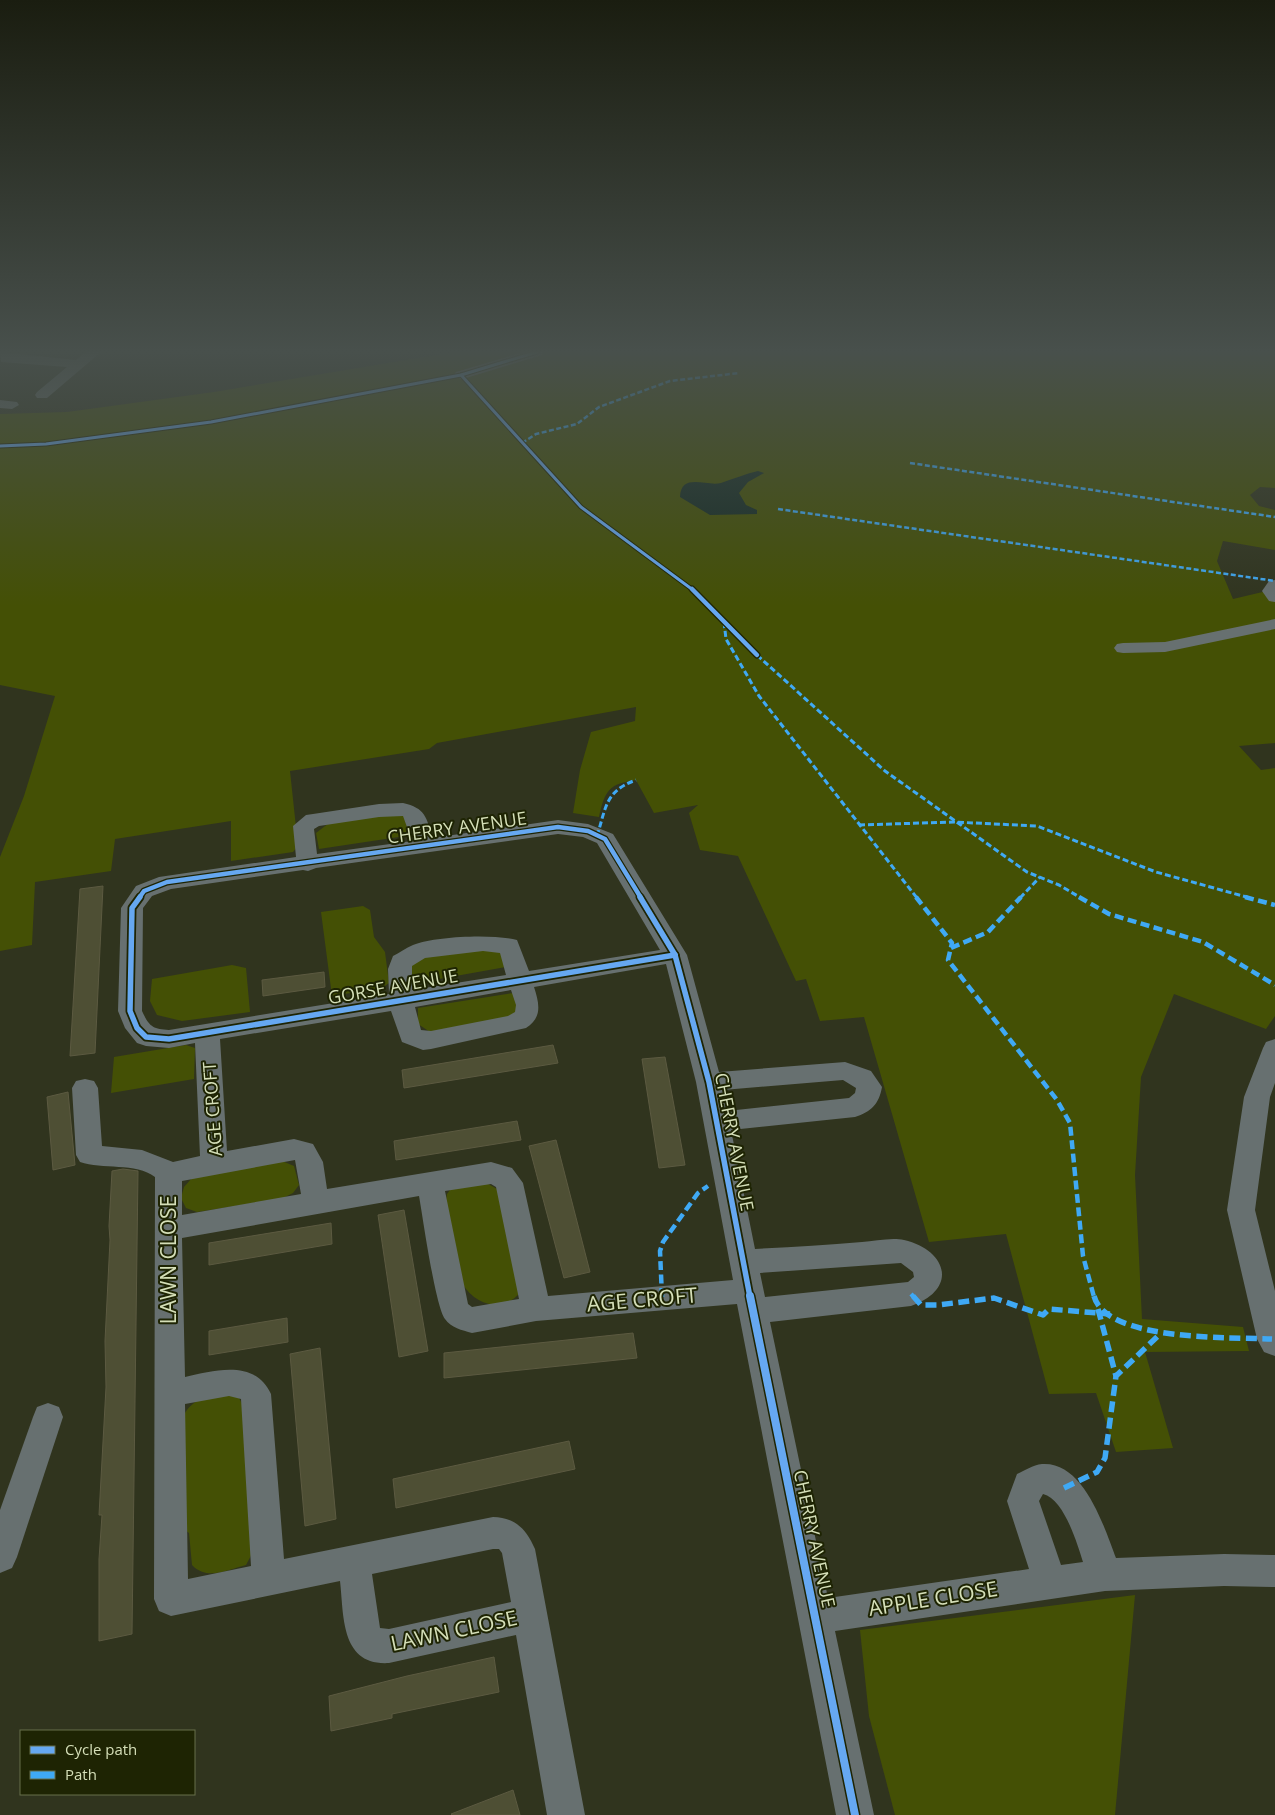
<svg xmlns="http://www.w3.org/2000/svg" width="1275" height="1815" font-family="'Open Sans',sans-serif">
<rect width="100%" height="100%" fill="#30341e"/>
<g fill="#445005">
<path d="M454 352H1275V488L1260 487 1250 495 1259 506 1275 510V550L1223 541 1217 561 1233 599 1275 589V743L1239 746 1261 770 1275 768V1016L1266 1029 1174 994 1141 1077 1135 1175 1142 1319 1243 1327 1249 1351 1145 1352 1173 1448 1116 1452 1096 1393 1049 1394 1006 1234 929 1242 864 1017 820 1021 806 979 796 981 738 856 700 850 689 813 698 805 654 813 636 780C608 784 605 791 599 817L573 813 580 770 591 732 635 721 636 707 437 743 429 749 290 771 298 846 293 852 231 861V821L115 839 111 871 35 882 32 945 0 951V857L24 796 55 696 0 685V414L67 412 214 392Z"/>
<path d="M397 813 406 814 412 835 319 849 316 833 329 823Z"/>
<path d="M363 906 370 910 374 937 385 952 389 983 382 988 332 996 321 912Z"/>
<path d="M499 948 511 966 411 984 409 963 417 957Z"/>
<path d="M232 965 246 968 250 1012 182 1021 157 1015 150 1001 152 979Z"/>
<path d="M513 993 519 1010 513 1016 430 1032 418 1024V1008Z"/>
<path d="M186 1045 195 1048 194 1079 111 1093 114 1057Z"/>
<path d="M282 1161 294 1166 299 1185 293 1193 281 1199 197 1212 186 1208 181 1198 184 1187 192 1178Z"/>
<path d="M483 1181 497 1189 521 1291C504 1315 473 1305 461 1281L446 1201 447 1194 453 1186Z"/>
<path d="M223 1393 239 1398 248 1415 255 1548 246 1565C227 1570 207 1581 192 1565L189 1533 185 1530 182 1419C190 1400 205 1396 223 1393Z"/>
<path d="M1135 1595 1115 1815H895L869 1716 860 1630Z"/>
</g>
<path fill="#162c25" d="M758 471 764 473 748 482 739 493 746 505 757 510V514L710 515 680 497C681 472 707 487 721 483 733 479 745 474 758 471Z"/>
<g fill="#4e4f34" stroke="#5c5a41">
<path d="M103 886 95 1053 70 1056 80 889Z"/>
<path d="M324 972 325 987 263 996 262 980Z"/>
<path d="M553 1045 558 1063 404 1088 402 1070Z"/>
<path d="M665 1057 685 1165 659 1168 642 1059Z"/>
<path d="M68 1092 75 1165 53 1170 47 1097Z"/>
<path d="M517 1121 521 1140 396 1160 394 1141Z"/>
<path d="M556 1140 590 1272 564 1278 529 1146Z"/>
<path d="M123 1169 138 1171 132 1634 99 1641V1559L102 1515H99L106 1387 105 1341 110 1240 109 1226 112 1171Z"/>
<path d="M404 1210 428 1351 399 1357 378 1215Z"/>
<path d="M331 1223 332 1244 209 1265V1243Z"/>
<path d="M287 1318 288 1342 209 1355V1331Z"/>
<path d="M633 1333 637 1358 444 1378V1353Z"/>
<path d="M320 1348 336 1519 305 1526 290 1354Z"/>
<path d="M569 1441 575 1469 396 1508 393 1479Z"/>
<path d="M494 1657 499 1692 392 1714V1718L331 1731 329 1696 407 1676Z"/>
<path d="M513 1790 520 1815H452L451 1814Z"/>
</g>
<g fill="none" stroke-linecap="round" stroke-linejoin="round">
<g fill="#677070" fill-rule="evenodd">
<path d="M0 352 76 360 86 352H101L47 398H37L35 395 37 392 67 367 1 362Z"/>
<path d="M523 352H544L542 355 466 378 461 379 454 375 456 372Z"/>
<path d="M0 400 17 402 19 405 12 409 0 408Z"/>
<path d="M1275 580V602L1269 601 1262 591 1269 581Z"/>
<path d="M1275 619V629L1165 652 1123 653 1117 652 1114 648 1117 644 1123 643 1165 642Z"/>
<path d="M403 803C425 808 427 817 432 838L558 820 588 824 613 834 687 955 719 1072 845 1062 871 1071 882 1087C879 1104 871 1112 855 1117L731 1130 755 1249C791 1247 826 1245 862 1242 875 1241 892 1237 904 1240 947 1250 959 1289 911 1306L770 1322 828 1598 1029 1569 1007 1501 1017 1474C1024 1471 1033 1465 1042 1464 1084 1461 1104 1527 1116 1558L1224 1554 1275 1555V1587L1224 1586 1105 1591 835 1631 874 1815H836L737 1304 536 1321 472 1333C462 1330 451 1328 445 1319 435 1305 423 1218 419 1196L182 1238 185 1377C215 1370 255 1359 271 1394L284 1559 493 1517C516 1518 526 1529 535 1549L585 1815H547L516 1635 389 1663C340 1666 344 1615 340 1581L171 1616 159 1611 154 1599 155 1177C136 1162 102 1170 80 1162L76 1155 72 1088 76 1081 85 1079 94 1081 98 1088 102 1146 142 1150 173 1162 200 1156 195 1043 169 1048 146 1046 137 1043 125 1028 118 1011 121 908 136 886 159 877 296 857 293 826 306 815 313 814 379 804ZM403 816 412 841 317 854 314 829 319 826 379 817ZM558 834 583 837 597 843 660 950 529 971 517 940C493 934 437 936 413 945 406 948 399 953 393 956L388 969 389 994 169 1030C152 1029 149 1026 142 1011L143 908 152 896 171 889 303 870 308 871 316 868ZM483 951 500 953 506 975 412 990V966L425 958ZM666 964 696 1082 733 1280 548 1296 523 1183 512 1168 491 1162 327 1189 323 1162 313 1144 294 1139 227 1151 220 1039 391 1011 402 1042 423 1050 431 1049 526 1028C543 1017 539 1003 534 987ZM511 990 516 1005 515 1012 508 1016 431 1031 421 1030 415 1007ZM843 1080 856 1088 855 1093 849 1098 727 1111 723 1090ZM295 1160 301 1194 182 1215V1181ZM491 1184 496 1187 519 1299 472 1307 468 1304 445 1191ZM901 1263 913 1272 914 1277 908 1282 765 1297 760 1273ZM229 1396 241 1399 251 1566 188 1579 185 1404ZM1043 1494C1064 1499 1077 1543 1083 1562L1061 1565 1039 1501ZM493 1549H499L502 1553 511 1602 389 1629 380 1628 372 1574Z"/>
<path d="M1275 1039V1083L1270 1097 1255 1210 1275 1291V1356L1264 1352 1257 1339 1227 1210 1244 1097 1263 1048 1266 1042Z"/>
<path d="M48 1403 59 1407 63 1417 17 1557 12 1568 0 1573V1510L33 1417 37 1407Z"/>
</g>
<g stroke="#3fa9f5" stroke-width="2.5" stroke-dasharray="5 2.5" stroke-linecap="butt">
<path d="M522 443 536 434 577 424 599 407 670 381 739 373"/>
<path d="M910 463 1275 517"/>
<path d="M778 509 1275 581"/>
</g>
<g stroke="#3fa9f5" stroke-width="3" stroke-dasharray="6 3" stroke-linecap="butt">
<path d="M724 622 726 639 759 696 917 898"/>
<path d="M757 655 885 771 1027 872 1059 885 1081 898"/>
<path d="M859 825 954 822 1037 826 1156 872 1250 898"/>
<path d="M597 836C606 808 605 791 636 780"/>
<path d="M1020 898 1040 877"/>
</g>
<g stroke="#3fa9f5" stroke-width="4.5" stroke-dasharray="9 4.5" stroke-linecap="butt">
<path d="M916 897 952 943 948 960 1057 1100 1070 1123 1083 1256 1094 1297"/>
<path d="M1079 897 1109 914 1203 942 1275 985"/>
<path d="M1245 897 1275 905"/>
<path d="M951 948 988 932 1021 897"/>
<path d="M911 1294 914 1297"/>
<path d="M662 1297 660 1251 663 1242 698 1193 708 1186"/>
</g>
<g stroke="#3fa9f5" stroke-width="5.5" stroke-dasharray="11 5.5" stroke-linecap="butt">
<path d="M913 1296 921 1305H938L994 1298 1043 1315 1049 1309 1110 1314"/>
<path d="M1094 1296C1106 1342 1233 1337 1272 1339"/>
<path d="M1098 1309 1116 1376"/>
<path d="M1064 1488 1097 1472 1105 1458 1116 1376 1160 1334"/>
</g>
<g stroke="#1e2403" stroke-width="5">
<g id="cycleway-far3">
<path d="M461 375 581 507 693 590"/>
<path d="M0 446 46 444 211 422 461 375 537 352"/>
</g>
</g>
<g stroke="#1e2403" stroke-width="7">
<g id="cycleway-far2">
<path d="M692 589 757 655"/>
<path d="M139 898 144 891 167 882 558 827 588 831 605 839 641 898"/>
</g>
</g>
<g stroke="#1e2403" stroke-width="9">
<g id="cycleway-far1">
<path d="M140 897 132 908 130 1011 137 1028 146 1037 169 1039 675 955"/>
<path d="M640 897 675 955"/>
<path d="M675 955 709 1082 750 1297"/>
</g>
</g>
<g stroke="#1e2403" stroke-width="11">
<path id="cycleway" d="M750 1296 855 1815"/>
</g>
<use href="#cycleway-far3" stroke="#66a8f1" stroke-width="3"/>
<use href="#cycleway-far2" stroke="#66a8f1" stroke-width="4.5"/>
<use href="#cycleway-far1" stroke="#66a8f1" stroke-width="5.5"/>
<use href="#cycleway" stroke="#66a8f1" stroke-width="8"/>
</g>
<linearGradient id="sky" x2="0" y2="1"><stop stop-color="#1a1d10"/><stop offset="0.58" stop-color="#48504c"/><stop offset="1" stop-color="#48504c" stop-opacity="0"/></linearGradient>
<rect width="1275" height="606" fill="url(#sky)"/>
<g text-anchor="middle" stroke-width="4" stroke-linejoin="round" paint-order="stroke">
<g font-size="18" fill="#d5dfb8" stroke="#1e2403">
<text transform="translate(457 828) rotate(-8)" y="6">CHERRY AVENUE</text>
<text transform="translate(393 987) rotate(-10)" y="6">GORSE AVENUE</text>
<text transform="translate(213 1109) rotate(-94)" y="6">AGE CROFT</text>
<text transform="translate(734 1142) rotate(79)" y="6">CHERRY AVENUE</text>
<text transform="translate(814 1539) rotate(78)" y="6">CHERRY AVENUE</text>
</g>
<g font-size="21" fill="#d5dfb8" stroke="#1e2403">
<text transform="translate(169 1260) rotate(-90)" y="7">LAWN CLOSE</text>
<text transform="translate(642 1300) rotate(-5)" y="7">AGE CROFT</text>
<text transform="translate(933 1599) rotate(-9)" y="7">APPLE CLOSE</text>
<text transform="translate(454 1631) rotate(-12)" y="7">LAWN CLOSE</text>
</g>
</g>
<rect x="20" y="1730" width="175" height="65" fill="#1e2403" stroke="#676f4b"/>
<rect x="30" y="1746" width="25" height="8" fill="#66a8f1" stroke="#676f4b"/>
<text x="65" y="1755" font-size="15" fill="#d5dfb8">Cycle path</text>
<rect x="30" y="1771" width="25" height="8" fill="#3fa9f5" stroke="#676f4b"/>
<text x="65" y="1780" font-size="15" fill="#d5dfb8">Path</text>
</svg>
